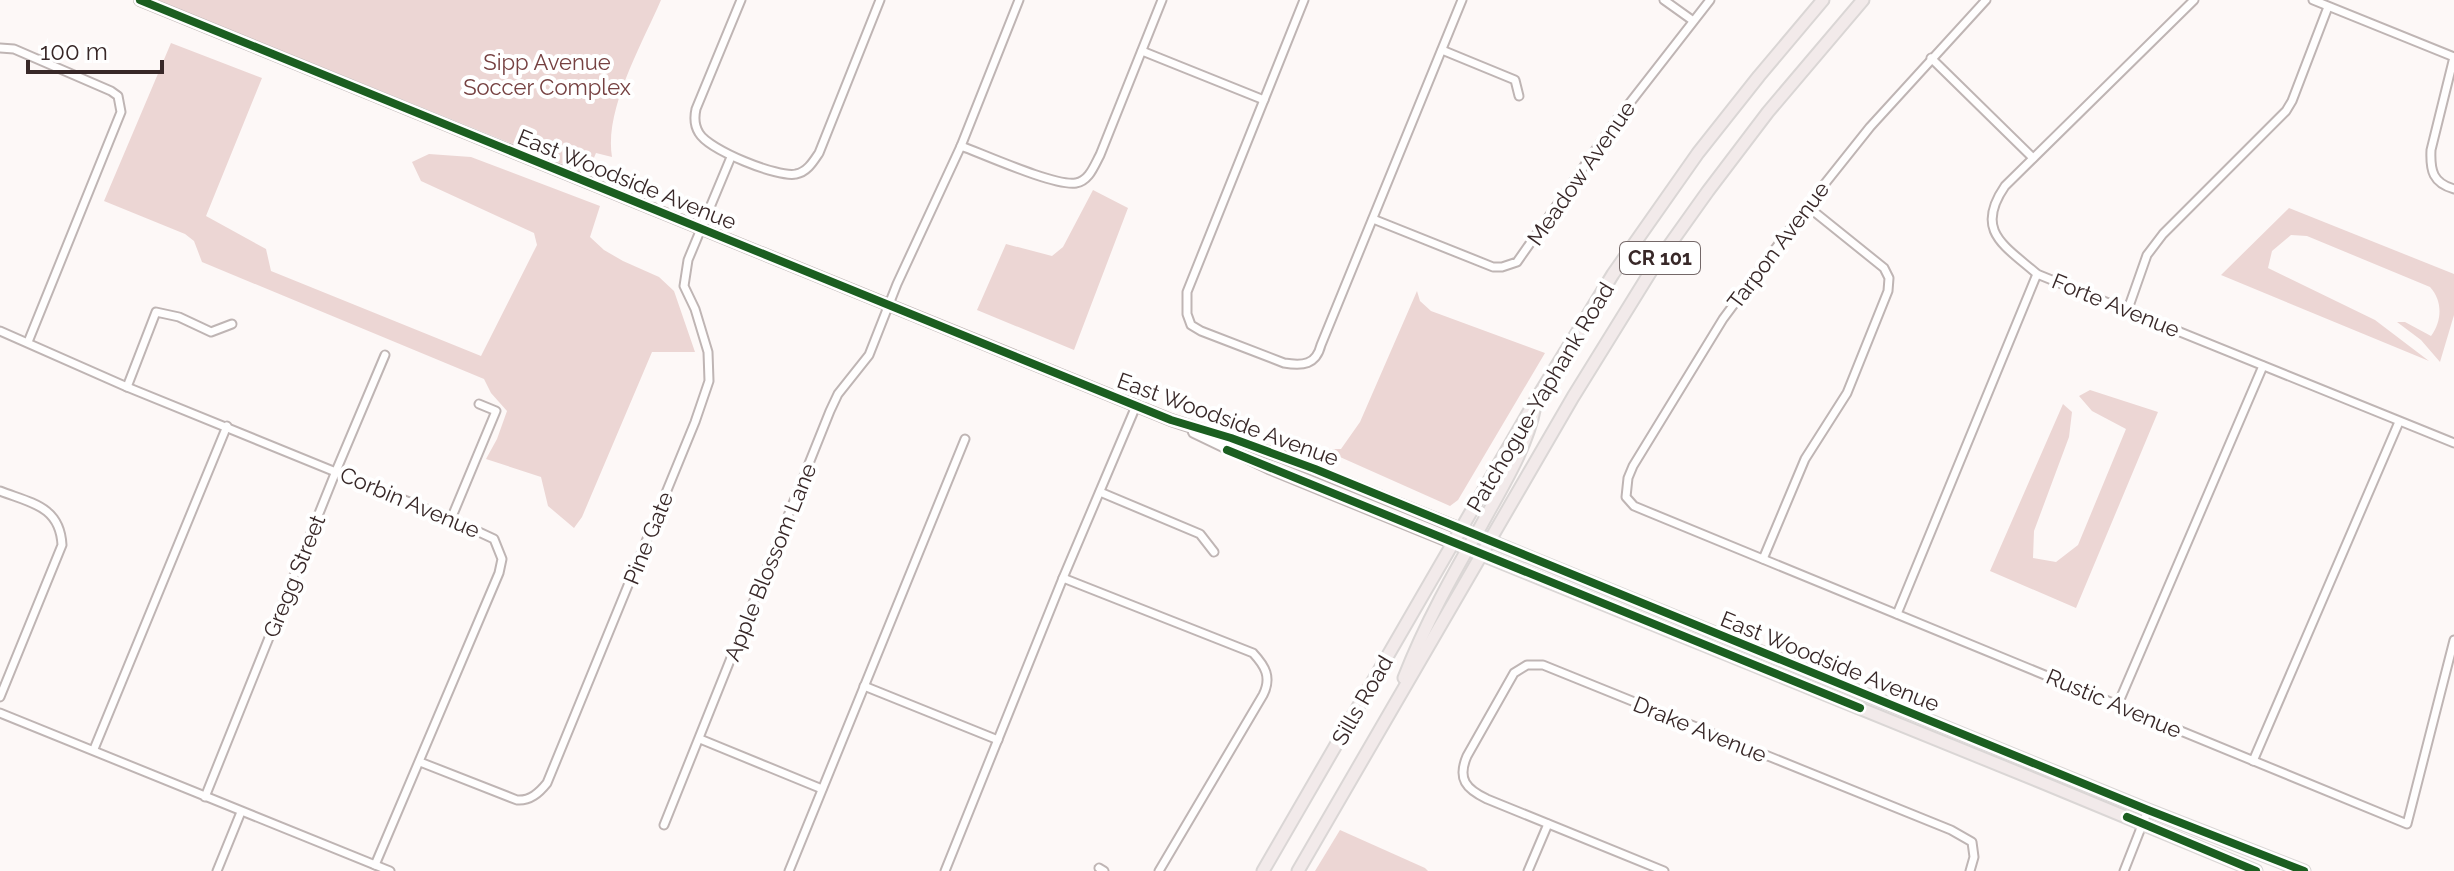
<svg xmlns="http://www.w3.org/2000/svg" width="2454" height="871" font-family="Raleway,sans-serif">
<rect width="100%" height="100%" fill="#fdf8f7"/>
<g fill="#ecd6d4">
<path d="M156 0H661C642 44 604 110 612 157L596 153 587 174Z"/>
<path d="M171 43 262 78 206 216 266 249 271 271 481 356 537 245 534 233 421 181 412 162 429 154 471 157 600 206 590 237 604 250 623 261 659 277 674 291 695 352H652L582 517 574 528 548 506 541 477 486 459 497 439 507 411 491 393 484 379 202 262 194 241 185 234 104 201Z"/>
<path d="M1093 190 1128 208 1074 350 977 310 1006 244 1052 256 1063 247Z"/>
<path d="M2289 208 2454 274V315L2440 362 2421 340 2397 322H2405L2431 336C2442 321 2443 301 2430 287L2307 236 2291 235 2272 251 2268 268 2375 320 2429 361 2221 275Z"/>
<path d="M1417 291 1420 301 1431 311 1545 353 1458 500 1450 506 1322 449H1341L1360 422Z"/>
<path d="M2090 390 2158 412 2076 608 1990 571 2063 404 2072 412 2069 437 2034 531 2033 558 2056 562 2078 545 2126 429 2092 411 2079 396Z"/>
<path d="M1340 830 1425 868 1428 871H1315Z"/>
</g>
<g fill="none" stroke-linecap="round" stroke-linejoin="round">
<g stroke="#bfb5b4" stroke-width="11">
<g id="minor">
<path d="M741 0 696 109C694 118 694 125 699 133 709 150 778 178 796 174 807 172 813 162 819 153L880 0"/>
<path d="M1304 0 1187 292V314L1191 325 1201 331 1284 363C1303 366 1316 365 1321 345L1462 0"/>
<path d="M1664 0 1692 20"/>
<path d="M1986 0 1870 127 1807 206 1723 319 1633 466 1628 478 1626 497 1634 506 1646 511 2407 824 2454 640"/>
<path d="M2194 0 2005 186C1974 231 2004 245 2037 274L2454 443"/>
<path d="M2313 0 2454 57"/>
<path d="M0 48 14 49 111 91 118 96 121 112 28 342"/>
<path d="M1442 50 1515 80 1519 96"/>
<path d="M1142 51 1264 100"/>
<path d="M2454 57 2431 150C2430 171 2433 183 2454 189"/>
<path d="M1931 58 2033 158"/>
<path d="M961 146C983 154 1056 187 1076 183 1089 181 1094 166 1100 155L1162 0"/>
<path d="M1373 219 1493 267H1502L1517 262 1615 122 1710 0"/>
<path d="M2128 309 2147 255 2163 234 2286 111 2292 101 2328 7"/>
<path d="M0 331 127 387 451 519 494 539 502 559 499 573 375 865"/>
<path d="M127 387 156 312 179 317 211 332 232 324"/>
<path d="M0 491C31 503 60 506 62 545L0 697"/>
<path d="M1100 492 1200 534 1214 552"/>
<path d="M451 519 496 411 479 404"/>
<path d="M1763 559 1805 459 1847 393 1888 291 1889 278 1884 268 1807 206"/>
<path d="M1063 578 1253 653C1265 666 1272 677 1263 695L1159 871"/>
<path d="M1897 614 2037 274"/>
<path d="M864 686 998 740"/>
<path d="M2118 704 2263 366"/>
<path d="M0 713 390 871"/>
<path d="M700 739 822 789"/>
<path d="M94 749 227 426"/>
<path d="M2253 761 2399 422"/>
<path d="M420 762 517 800C530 801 539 793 547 783L695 422 709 381 708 352 695 309 684 286 688 260 731 157"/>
<path d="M205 797 336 471 385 355"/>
<path d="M664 825 830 411 838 394 869 355 897 284 961 146 1019 0"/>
<path d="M1099 868 1104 871"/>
<path d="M217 871 241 812"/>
<path d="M789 871 965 439"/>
<path d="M945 871 1063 578 1136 406"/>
<path d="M1528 871 1548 824"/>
<path d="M1664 871 1487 799C1466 789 1457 779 1467 756L1514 673 1527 665H1543L1951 830 1972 842 1974 857 1970 871"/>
<path d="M2124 871 2148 810"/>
</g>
</g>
<g stroke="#bfb5b4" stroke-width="14">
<g id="secondary">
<path d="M140 0 1171 420 1280 456 1461 529"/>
<path d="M1194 432 1269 468 1453 543"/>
</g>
</g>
<g stroke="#dad6d5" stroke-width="15">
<g id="primary">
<path d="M1461 529 2148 810 2304 871"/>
<path d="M1453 543 2041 782 2256 871"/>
<path d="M1404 678C1425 624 1453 574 1482 524 1502 487 1527 448 1535 406"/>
<path d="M1263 871 1537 398 1613 274 1698 153 1759 76 1823 0"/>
<path d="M1298 871 1573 397 1651 271 1708 191 1768 112 1863 0"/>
</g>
</g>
<use href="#minor" stroke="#fffefe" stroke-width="7"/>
<use href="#secondary" stroke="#fffefe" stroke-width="10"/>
<use href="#primary" stroke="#f2eaea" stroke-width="11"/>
<g stroke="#fff" stroke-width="13">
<g id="cycleway">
<path d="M140 0 1171 420 1231 438 1315 469 2148 810 2304 871"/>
<path d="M1227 450 1860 708"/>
<path d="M2127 817 2256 871"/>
</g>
</g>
<use href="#cycleway" stroke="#1b5e20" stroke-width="8"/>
</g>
<g text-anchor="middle" stroke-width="8" stroke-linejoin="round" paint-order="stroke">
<rect fill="#fff" stroke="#746868" stroke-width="2" x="1620" y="242" width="80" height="32" rx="6"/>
<g font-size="20" font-weight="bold" fill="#382828">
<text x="1660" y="265">CR 101</text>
</g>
<g font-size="22" fill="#764141" stroke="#fff">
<text x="547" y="70">Sipp Avenue<tspan x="547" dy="25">Soccer Complex</tspan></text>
</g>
<g font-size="22" fill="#382828" stroke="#fff">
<text transform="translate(1581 173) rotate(-55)" y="8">Meadow Avenue</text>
<text transform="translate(627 179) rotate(22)" y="8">East Woodside Avenue</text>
<text transform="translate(1778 245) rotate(-53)" y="8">Tarpon Avenue</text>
<text transform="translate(2116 305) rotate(22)" y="8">Forte Avenue</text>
<text transform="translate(1540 397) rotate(-59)" y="8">Patchogue-Yaphank Road</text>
<text transform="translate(1228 419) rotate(20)" y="8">East Woodside Avenue</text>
<text transform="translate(410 502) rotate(23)" y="8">Corbin Avenue</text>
<text transform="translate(648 538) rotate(-68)" y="8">Pine Gate</text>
<text transform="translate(770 562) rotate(-68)" y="8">Apple Blossom Lane</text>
<text transform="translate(294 576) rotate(-68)" y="8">Gregg Street</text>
<text transform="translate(1830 661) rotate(22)" y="8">East Woodside Avenue</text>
<text transform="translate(1362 700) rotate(-60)" y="8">Sills Road</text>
<text transform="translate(2114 703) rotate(23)" y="8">Rustic Avenue</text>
<text transform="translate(1700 729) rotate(22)" y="8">Drake Avenue</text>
</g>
</g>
<path d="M28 60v12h134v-12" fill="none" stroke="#382828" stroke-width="4"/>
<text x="40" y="60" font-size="24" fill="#382828" stroke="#ffffff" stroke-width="6" paint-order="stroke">100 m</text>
</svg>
